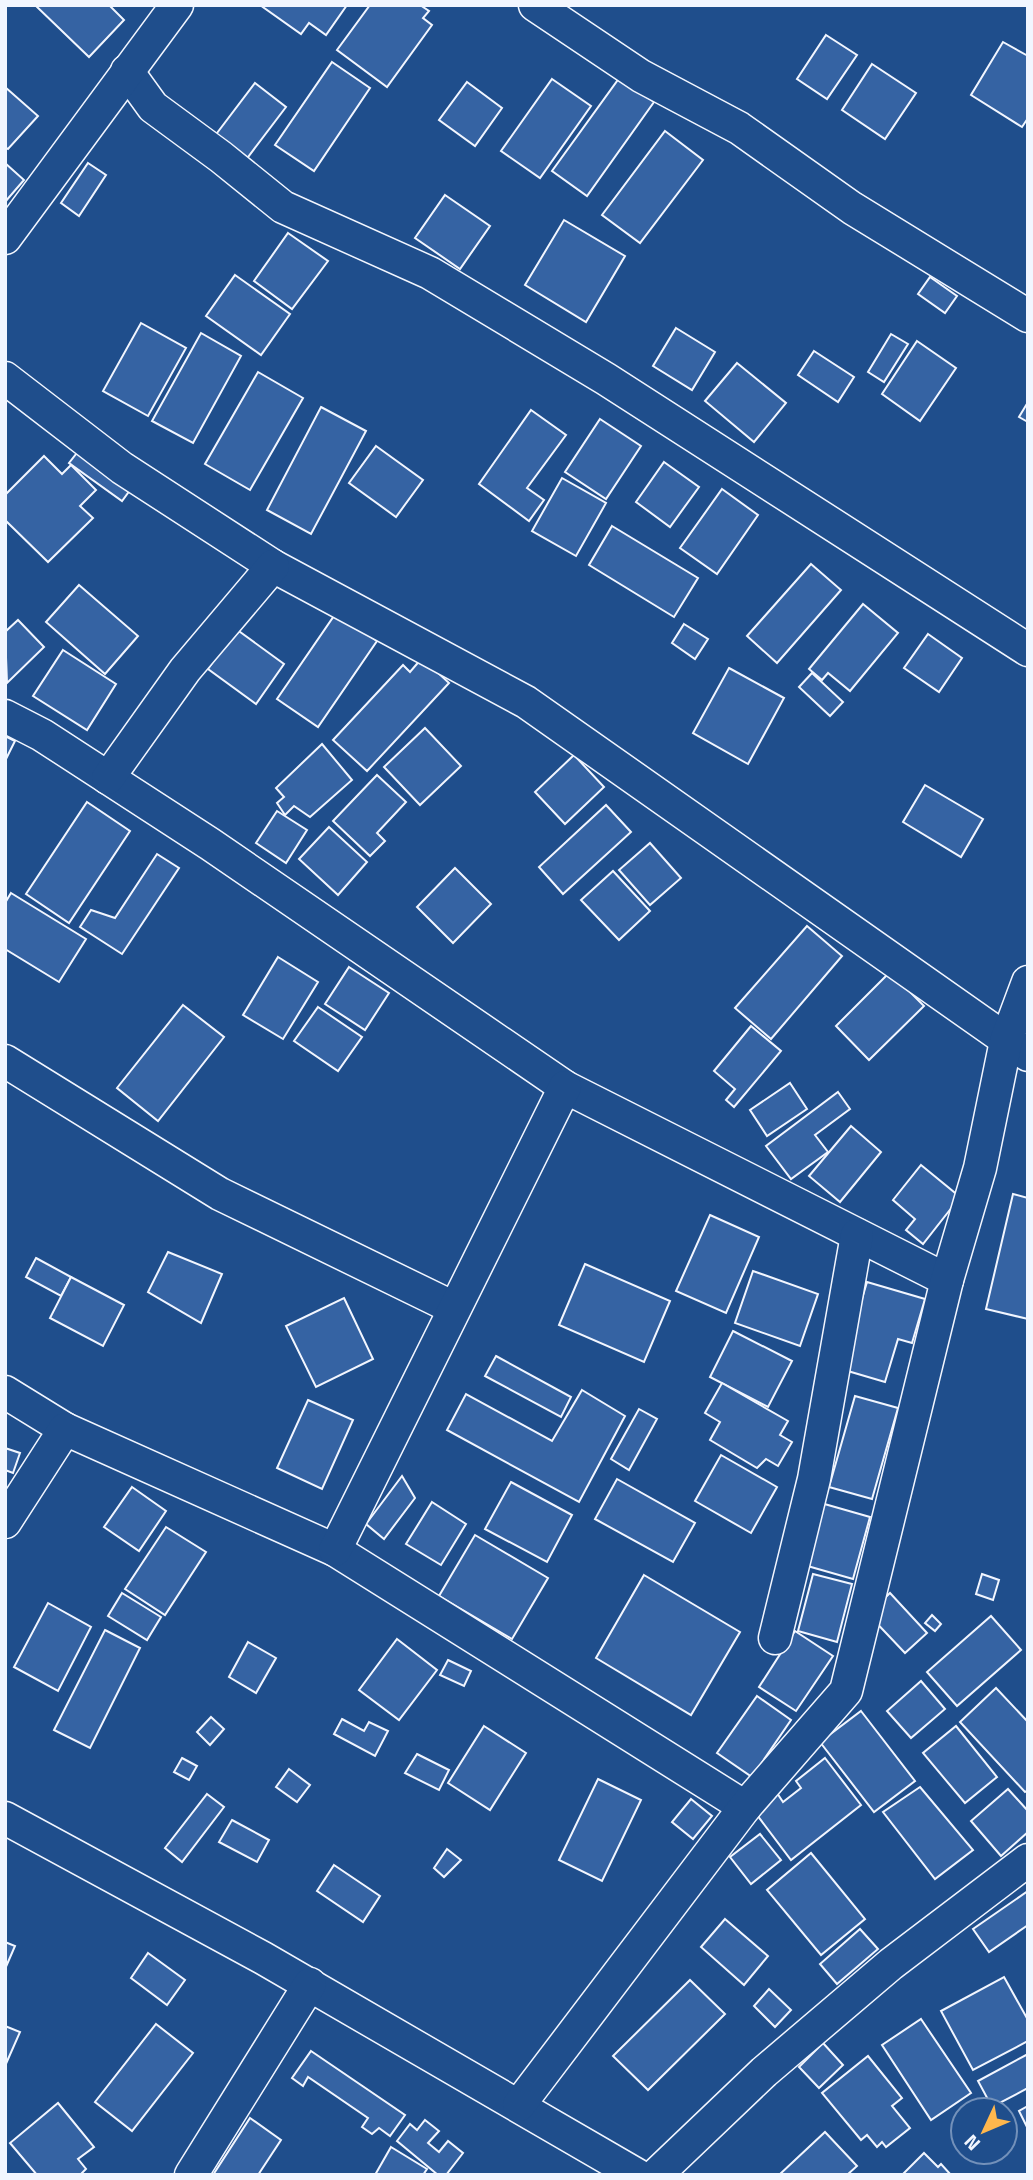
<svg xmlns="http://www.w3.org/2000/svg" width="1033" height="2180" font-family="'Titillium Web',sans-serif">
<rect width="100%" height="100%" fill="#1f4e8c"/>
<g fill="#3563a3" stroke="#f2f6ff" stroke-width="2">
<path d="M35 5H109L124 20 89 57Z"/>
<path d="M260 5H347L326 35 309 23 301 34Z"/>
<path d="M370 5H420L429 11 423 18 432 25 387 87 337 50Z"/>
<path d="M826 35 857 55 827 99 797 79Z"/>
<path d="M1003 42 1028 56V118L1022 127 971 95Z"/>
<path d="M332 62 370 88 314 171 275 145Z"/>
<path d="M872 64 916 93 885 139 842 110Z"/>
<path d="M620 77 654 102 587 196 552 171Z"/>
<path d="M552 79 591 106 540 178 501 151Z"/>
<path d="M467 82 502 108 475 146 439 120Z"/>
<path d="M255 83 286 107 245 161 214 137Z"/>
<path d="M5 87 38 116 8 149 5 147Z"/>
<path d="M665 131 703 160 640 243 602 215Z"/>
<path d="M5 163 24 180 5 202Z"/>
<path d="M88 163 106 175 79 216 61 203Z"/>
<path d="M445 195 490 226 460 269 415 238Z"/>
<path d="M564 220 625 256 586 322 525 285Z"/>
<path d="M288 233 328 261 292 309 254 281Z"/>
<path d="M235 275 290 314 261 355 206 316Z"/>
<path d="M930 277 957 296 945 313 918 294Z"/>
<path d="M141 323 186 348 148 416 103 391Z"/>
<path d="M676 328 715 352 692 390 653 366Z"/>
<path d="M201 333 241 356 193 443 152 421Z"/>
<path d="M891 334 908 344 884 382 868 372Z"/>
<path d="M917 341 956 368 920 421 882 394Z"/>
<path d="M814 351 854 377 838 402 798 375Z"/>
<path d="M737 363 786 403 754 442 705 401Z"/>
<path d="M258 372 303 398 250 490 205 464Z"/>
<path d="M1028 402V422L1019 417Z"/>
<path d="M321 407 366 431 311 534 267 510Z"/>
<path d="M531 410 566 435 527 488 544 500 529 521 479 484Z"/>
<path d="M600 419 641 446 606 499 565 472Z"/>
<path d="M84 444 136 482 122 501 69 463Z"/>
<path d="M376 446 423 480 396 517 349 483Z"/>
<path d="M44 456 62 474 71 465 96 490 80 506 93 518 48 562 5 520V495Z"/>
<path d="M664 462 699 487 670 527 636 502Z"/>
<path d="M562 478 606 503 576 556 532 531Z"/>
<path d="M722 489 758 515 717 574 680 548Z"/>
<path d="M612 526 698 578 674 617 589 565Z"/>
<path d="M811 564 841 590 777 663 747 636Z"/>
<path d="M79 585 138 636 105 674 46 622Z"/>
<path d="M863 604 898 633 850 691 828 673 822 680 809 669Z"/>
<path d="M336 613 377 641 318 727 277 699Z"/>
<path d="M18 620 44 647 7 683 5 632Z"/>
<path d="M684 624 708 639 695 659 672 643Z"/>
<path d="M236 629 284 664 256 704 208 669Z"/>
<path d="M928 634 962 658 939 692 904 668Z"/>
<path d="M63 650 116 684 87 730 33 696Z"/>
<path d="M422 658 449 683 367 771 333 740 403 665 410 672Z"/>
<path d="M729 668 784 698 748 764 693 733Z"/>
<path d="M812 673 843 702 830 716 799 687Z"/>
<path d="M425 728 461 766 420 805 384 767Z"/>
<path d="M5 736 15 741 5 761Z"/>
<path d="M322 744 352 780 310 817 294 806 285 815 277 803 284 797 276 788Z"/>
<path d="M574 755 604 787 565 824 535 792Z"/>
<path d="M377 775 406 802 377 833 385 841 370 856 333 821Z"/>
<path d="M925 785 983 819 961 857 903 822Z"/>
<path d="M87 802 130 831 69 923 26 894Z"/>
<path d="M606 805 631 832 563 894 539 867Z"/>
<path d="M277 811 307 830 286 863 256 843Z"/>
<path d="M329 827 367 862 338 895 299 859Z"/>
<path d="M650 843 681 878 650 905 619 870Z"/>
<path d="M157 854 179 868 122 954 80 927 91 910 115 918Z"/>
<path d="M455 868 491 904 453 943 417 907Z"/>
<path d="M613 871 650 911 619 940 581 900Z"/>
<path d="M11 893 86 939 59 982 5 949V903Z"/>
<path d="M807 926 842 956 771 1039 735 1008Z"/>
<path d="M278 957 318 982 283 1039 243 1015Z"/>
<path d="M349 967 389 993 365 1030 325 1004Z"/>
<path d="M890 972 924 1006 869 1060 836 1026Z"/>
<path d="M183 1005 224 1037 158 1121 117 1088Z"/>
<path d="M318 1007 362 1037 338 1071 294 1041Z"/>
<path d="M751 1026 781 1051 734 1107 726 1100 735 1089 714 1071Z"/>
<path d="M790 1083 807 1109 767 1136 750 1110Z"/>
<path d="M838 1092 850 1109 815 1135 828 1152 791 1179 766 1146Z"/>
<path d="M851 1126 881 1152 840 1202 809 1176Z"/>
<path d="M921 1165 960 1197 923 1244 906 1230 915 1219 893 1200Z"/>
<path d="M1013 1194 1028 1198V1319L986 1309Z"/>
<path d="M710 1215 759 1237 726 1313 676 1291Z"/>
<path d="M168 1252 222 1274 201 1323 148 1292Z"/>
<path d="M36 1258 71 1277 61 1296 26 1277Z"/>
<path d="M585 1264 670 1301 644 1362 559 1325Z"/>
<path d="M753 1271 818 1294 800 1346 735 1323Z"/>
<path d="M71 1277 124 1305 103 1346 50 1318Z"/>
<path d="M867 1282 925 1299 912 1343 898 1339 885 1382 841 1369Z"/>
<path d="M344 1298 373 1359 316 1387 286 1326Z"/>
<path d="M733 1331 792 1361 768 1407 710 1377Z"/>
<path d="M496 1356 571 1397 561 1417 485 1376Z"/>
<path d="M722 1383 788 1421 780 1435 792 1442 778 1466 766 1459 757 1468 710 1440 720 1422 705 1413Z"/>
<path d="M582 1390 625 1416 579 1502 447 1430 466 1394 552 1441Z"/>
<path d="M855 1396 898 1408 872 1499 829 1487Z"/>
<path d="M308 1400 353 1420 322 1489 277 1468Z"/>
<path d="M639 1409 657 1419 629 1470 611 1459Z"/>
<path d="M5 1448 20 1453 13 1473 5 1470Z"/>
<path d="M721 1455 777 1487 751 1533 695 1501Z"/>
<path d="M402 1476 415 1498 384 1539 366 1524Z"/>
<path d="M617 1479 695 1523 673 1562 595 1519Z"/>
<path d="M511 1482 572 1515 547 1562 485 1529Z"/>
<path d="M132 1487 166 1511 139 1551 104 1527Z"/>
<path d="M432 1502 466 1524 441 1565 406 1544Z"/>
<path d="M821 1503 870 1517 853 1579 804 1565Z"/>
<path d="M166 1527 206 1552 165 1615 125 1589Z"/>
<path d="M475 1535 548 1578 512 1639 439 1596Z"/>
<path d="M813 1574 852 1584 837 1642 798 1631Z"/>
<path d="M982 1574 999 1580 993 1600 976 1594Z"/>
<path d="M644 1575 740 1632 691 1715 596 1658Z"/>
<path d="M122 1593 161 1617 147 1640 108 1616Z"/>
<path d="M890 1593 927 1633 905 1653 868 1614Z"/>
<path d="M48 1603 91 1627 58 1691 14 1667Z"/>
<path d="M932 1615 941 1624 935 1631 925 1623Z"/>
<path d="M991 1616 1021 1650 957 1706 927 1672Z"/>
<path d="M105 1630 140 1648 90 1748 54 1730Z"/>
<path d="M795 1631 833 1656 796 1711 759 1687Z"/>
<path d="M397 1639 437 1670 399 1720 359 1690Z"/>
<path d="M248 1642 276 1658 256 1693 229 1677Z"/>
<path d="M448 1660 471 1671 464 1686 440 1675Z"/>
<path d="M921 1681 945 1709 911 1738 887 1711Z"/>
<path d="M996 1688 1028 1722V1790L1025 1792 960 1722Z"/>
<path d="M757 1696 791 1720 752 1777 717 1753Z"/>
<path d="M861 1711 915 1781 874 1812 820 1742Z"/>
<path d="M211 1717 224 1729 210 1745 197 1732Z"/>
<path d="M342 1719 364 1731 369 1722 388 1731 375 1756 334 1734Z"/>
<path d="M484 1726 526 1753 490 1810 448 1783Z"/>
<path d="M956 1726 997 1777 965 1803 923 1753Z"/>
<path d="M417 1754 449 1770 439 1790 405 1773Z"/>
<path d="M182 1758 197 1766 189 1780 174 1772Z"/>
<path d="M825 1758 861 1805 791 1860 754 1811 777 1793 783 1802 801 1788 796 1781Z"/>
<path d="M289 1769 310 1785 297 1802 276 1787Z"/>
<path d="M598 1779 641 1800 602 1881 559 1860Z"/>
<path d="M920 1787 973 1850 935 1879 883 1812Z"/>
<path d="M1008 1789 1028 1811V1832L1001 1856 971 1821Z"/>
<path d="M207 1794 224 1807 182 1862 165 1848Z"/>
<path d="M691 1799 712 1816 693 1839 672 1822Z"/>
<path d="M232 1820 269 1840 257 1862 219 1842Z"/>
<path d="M760 1834 781 1860 751 1884 730 1857Z"/>
<path d="M447 1849 461 1860 444 1877 434 1868Z"/>
<path d="M811 1853 865 1919 821 1955 767 1890Z"/>
<path d="M334 1865 380 1896 363 1922 317 1891Z"/>
<path d="M1028 1891V1925L989 1952 973 1929Z"/>
<path d="M725 1919 768 1956 744 1985 701 1947Z"/>
<path d="M860 1929 878 1949 837 1984 820 1964Z"/>
<path d="M5 1942 15 1946 5 1969Z"/>
<path d="M148 1953 185 1980 167 2005 131 1978Z"/>
<path d="M1004 1977 1028 2020V2041L973 2070 941 2011Z"/>
<path d="M690 1980 725 2014 648 2090 613 2056Z"/>
<path d="M769 1989 791 2010 775 2027 754 2006Z"/>
<path d="M921 2019 971 2093 931 2120 882 2045Z"/>
<path d="M156 2024 193 2053 132 2131 95 2102Z"/>
<path d="M5 2026 20 2032 5 2066Z"/>
<path d="M823 2043 843 2065 819 2088 799 2067Z"/>
<path d="M311 2051 405 2115 390 2136 379 2128 372 2134 362 2127 368 2118 308 2077 303 2086 292 2078Z"/>
<path d="M1028 2054V2088L992 2107 978 2081Z"/>
<path d="M868 2056 902 2098 892 2106 910 2128 886 2147 882 2142 877 2147 867 2135 861 2140 822 2093Z"/>
<path d="M58 2103 94 2147 78 2159 86 2169 80 2175H37L10 2143Z"/>
<path d="M1028 2106V2129L1019 2111Z"/>
<path d="M250 2118 281 2140 258 2175H213Z"/>
<path d="M425 2120 439 2131 428 2143 439 2152 448 2141 463 2153 446 2175H438L397 2141 410 2124 417 2130Z"/>
<path d="M825 2132 857 2166 847 2175H779Z"/>
<path d="M391 2147 427 2169 423 2175H375Z"/>
<path d="M924 2153 938 2167 941 2164 951 2175H902Z"/>
</g>
<g fill="none" stroke-linecap="round" stroke-linejoin="round">
<g stroke="#f2f6ff" stroke-width="35">
<g id="minor">
<path d="M535 5 641 76 739 128 852 208 1028 316"/>
<path d="M127 71 153 107 221 157 283 207 430 273 606 379 1028 650"/>
<path d="M5 238 177 5"/>
<path d="M5 378 122 468 273 566 526 702 1028 1055"/>
<path d="M5 716 42 735 210 844 565 1087 947 1280"/>
<path d="M108 778 185 670 273 566"/>
<path d="M5 1061 220 1194 454 1308"/>
<path d="M5 1392 65 1429"/>
<path d="M5 1522 65 1429 335 1550 745 1807"/>
<path d="M335 1550 565 1087"/>
<path d="M775 1638 814 1479 857 1235"/>
<path d="M5 1818 263 1958 637 2175"/>
<path d="M519 2105 745 1807 846 1691 947 1280 980 1168 1006 1041 1028 982"/>
<path d="M191 2175 310 1984"/>
<path d="M656 2175 764 2072 891 1964 1028 1860"/>
</g>
</g>
<use href="#minor" stroke="#1f4e8c" stroke-width="32"/>
</g>
<rect width="1033" height="2180" fill="none" stroke="#f2f6ff" stroke-width="14"/>
<g transform="translate(984 2131) rotate(226)"><circle r="33" fill="#1f4e8c" stroke="#7391ba" stroke-width="2"/>
<path d="M0-5L12 26L0 18L-12 26Z" fill="#ffb74d"/>
<text y="-10" font-size="19" font-weight="bold" text-anchor="middle" fill="#f2f6ff">N</text>
</g>
</svg>
